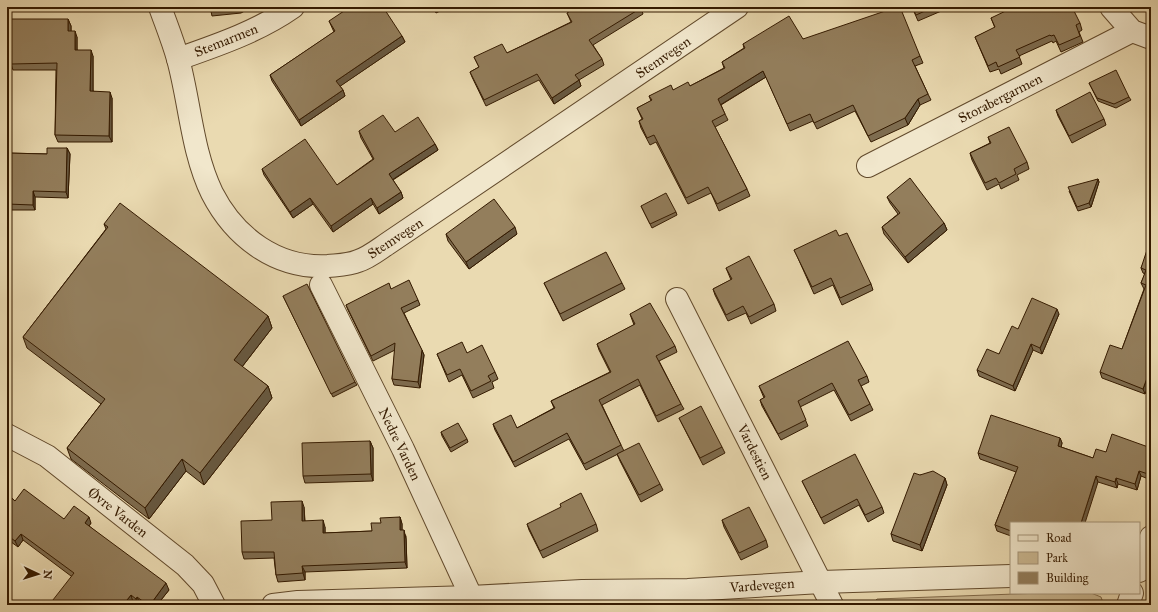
<svg xmlns="http://www.w3.org/2000/svg" width="1158" height="612" font-family="'IM FELL Great Primer',serif">
<rect width="100%" height="100%" fill="#eadab1"/>
<filter id="stains"><feTurbulence type="fractalNoise" baseFrequency=".005" numOctaves="4"/><feColorMatrix values="0 0 0 0 .2 0 0 0 0 .09 0 0 0 0 .02 0 0 0 .5 -.17"/></filter>
<radialGradient id="worn" r=".72"><stop offset=".6" stop-color="#630" stop-opacity="0"/><stop offset="1" stop-color="#630" stop-opacity=".3"/></radialGradient>
<path fill="#cbb993" stroke="#806a4a" d="M1043 593H1091L1101 597 1104 605H872L877 599Z"/>
<g fill="none" stroke-linecap="round" stroke-linejoin="round">
<g stroke="#624a2c" stroke-width="24">
<g id="street">
<path d="M160 7C166 24 173 41 178 59 190 103 192 152 212 193 235 238 277 269 328 266 338 265 349 265 358 261 368 258 378 250 387 244L737 7"/>
<path d="M1111 7 1132 31 1151 38"/>
<path d="M178 59C218 45 259 31 293 7"/>
<path d="M868 166 1132 31"/>
<path d="M321 285 403 449 475 605"/>
<path d="M677 299 832 605"/>
<path d="M7 435 47 456 185 565 203 584 214 605"/>
<path d="M1139 571 1151 537"/>
<path d="M273 605 298 602 471 597 582 591 688 590 821 582 1011 576"/>
<path d="M1128 605 1132 593"/>
</g>
</g>
<use href="#street" stroke="#f1e7cc" stroke-width="22"/>
</g>
<g fill="#7e6c4f" stroke="#341a00">
<path d="M210 7H252L241 13 212 16Z"/>
<path d="M433 7H448L436 13Z"/>
<path d="M912 7H946V9L918 21Z"/>
<path d="M641 8 643 14 593 45 602 59 604 65 579 80 581 86 554 104 539 80 486 106 472 77 470 72 479 67 474 57 507 53 571 22 567 13Z"/>
<path d="M991 18 1080 23 1082 30 1079 32 1083 42 1061 52 1056 41 1053 43 1052 41 1019 56 1022 64 1001 74 999 69 990 72 975 37 995 28Z"/>
<path d="M68 19 71 26V31L77 37V50L93 56V91L112 98V142H58L55 135 56 70H13L11 64Z"/>
<path d="M329 21 402 36 405 42 340 86 343 90 345 96 301 126 272 81 270 75 334 32Z"/>
<path d="M803 39 920 56 923 63 915 66 928 94 931 100 920 105 908 125 871 142 855 111 817 129 813 121 790 131 766 77 721 105 725 114 728 120 715 127 747 189 750 196 719 211 711 193 688 204 656 142 650 145 641 128 639 121 642 119 637 108 651 101 649 96 690 86 724 68 722 62 744 48 743 44Z"/>
<path d="M1089 83 1129 97 1131 100 1116 108 1098 101Z"/>
<path d="M1151 104V121L1149 120 1147 114Z"/>
<path d="M1056 110 1104 119 1106 125 1072 143 1058 116Z"/>
<path d="M359 131 395 132 435 144 438 150 393 180 401 192 403 198 379 214 373 204 333 232 313 204 293 218 264 175 262 169 337 185 373 159 361 138Z"/>
<path d="M988 137 1027 162 1029 169 1017 175 1019 180 1001 189 999 184 987 190 972 160 970 153 990 143Z"/>
<path d="M67 148 70 154 68 198 35 197V210H7V153L47 154Z"/>
<path d="M1098 179 1099 182 1091 207 1078 211 1069 191Z"/>
<path d="M887 197 944 223 947 230 908 263 884 234 882 227 898 214 890 203Z"/>
<path d="M641 206 676 212 677 215 652 228Z"/>
<path d="M104 224 268 316 272 328 242 367 268 386 272 398 204 485 186 471 149 519 71 459 67 448 101 404 27 348 23 337 106 229Z"/>
<path d="M446 234H517L469 269 448 241Z"/>
<path d="M839 236 871 284 873 290 842 305 833 285 814 294 797 256 794 250Z"/>
<path d="M1151 248V378L1145 394 1102 378 1100 372 1122 349 1144 289 1141 283 1145 274 1143 273 1141 268Z"/>
<path d="M726 268 774 304 776 311 751 324 746 313 728 321 715 295 713 289 731 280Z"/>
<path d="M544 283H622L625 289 563 321Z"/>
<path d="M391 289 418 300 420 305 404 313 424 355 420 388 394 385 392 379 395 350 373 361 348 310 346 305Z"/>
<path d="M283 296 355 382 357 385 333 397Z"/>
<path d="M630 314 675 346 677 352 659 361 681 404 684 409 658 422 640 385 602 405 621 445 624 451 586 470 569 439 515 467 495 430 493 424 517 428 554 408 551 401 610 372 599 350 597 344 634 325Z"/>
<path d="M1059 314 1042 354 1033 350 1015 391 979 376 977 370 999 354 1018 329Z"/>
<path d="M467 353 495 372 498 379 492 382 494 388 473 398 462 375 449 382 437 354Z"/>
<path d="M867 376 869 382 861 386 873 410 851 421 834 390 800 407 808 426 781 440 762 406 760 400 764 398 759 386Z"/>
<path d="M679 418 722 447 725 453 703 465 682 424Z"/>
<path d="M441 432 467 439 468 442 451 452 442 436Z"/>
<path d="M1060 438 1062 443 1061 447 1093 458 1106 452 1151 448V480L1141 476 1137 490 1118 484 1117 488 1098 482 1011 523V536L997 531 995 525 1016 472 980 459 978 453Z"/>
<path d="M370 441 373 448V481L305 483 303 476Z"/>
<path d="M617 454 660 484 663 490 641 502 620 461Z"/>
<path d="M920 475 945 478 947 485 922 551 893 541 891 534Z"/>
<path d="M802 481 882 507 884 513 868 522 859 505 824 524 805 487Z"/>
<path d="M7 494 15 501 64 519 91 523 89 526 169 590 157 605H142L140 603 138 605 133 602 71 576 23 540 18 547 7 539Z"/>
<path d="M304 507 305 521 325 527V533L372 531 381 523 400 517 402 524V530L406 536 407 568 305 572V580L278 582 276 575 274 558 244 559 242 552 272 520Z"/>
<path d="M722 520 766 540 768 547 741 560 724 527Z"/>
<path d="M527 524H596L598 531 543 558 529 530Z"/>
</g>
<g fill="#675840" stroke="#341a00">
<path d="M68 19 71 26V37L68 31Z"/>
<path d="M75 31 77 37V56L75 50Z"/>
<path d="M402 36 405 42 339 87 336 81Z"/>
<path d="M91 50 93 56V98L90 91Z"/>
<path d="M763 71 766 77 720 105 718 99Z"/>
<path d="M579 80 581 86 554 104 552 98Z"/>
<path d="M343 90 345 96 301 126 299 120Z"/>
<path d="M110 92 112 98V142L109 136Z"/>
<path d="M918 99 920 105 908 125 905 118Z"/>
<path d="M435 144 438 150 392 180 389 174Z"/>
<path d="M67 148 70 154 68 198 66 192Z"/>
<path d="M1098 179 1099 182 1091 207 1089 203Z"/>
<path d="M33 191 35 197V210L33 205Z"/>
<path d="M401 192 403 198 379 214 377 208Z"/>
<path d="M310 198 313 204 293 218 290 212Z"/>
<path d="M371 198 373 204 333 232 331 226Z"/>
<path d="M944 223 947 230 908 263 905 257Z"/>
<path d="M515 227 517 234 469 269 466 262Z"/>
<path d="M1057 309 1059 314 1042 354 1040 348Z"/>
<path d="M268 316 272 328 238 372 234 360Z"/>
<path d="M1031 344 1033 350 1015 391 1013 386Z"/>
<path d="M422 350 424 355 420 388 418 382Z"/>
<path d="M1151 367V378L1145 394 1143 389Z"/>
<path d="M268 386 272 398 204 485 200 473Z"/>
<path d="M1060 438 1062 443 1060 452 1058 446Z"/>
<path d="M370 441 373 448V481L371 474Z"/>
<path d="M182 459 186 471 149 519 145 508Z"/>
<path d="M1139 471 1141 476 1137 490 1135 484Z"/>
<path d="M1096 476 1098 482 1085 523H1081Z"/>
<path d="M945 478 947 485 922 551 920 545Z"/>
<path d="M1116 478 1118 484 1117 488 1115 482Z"/>
<path d="M302 501 304 507 305 527 302 521Z"/>
<path d="M89 517 91 523 87 529 85 523Z"/>
<path d="M400 517 402 524V536L400 530Z"/>
<path d="M323 520 325 527V539L323 533Z"/>
<path d="M404 530 406 539 407 568 405 562Z"/>
<path d="M21 534 23 540 18 547 15 541Z"/>
<path d="M302 566 305 572V580L303 573Z"/>
<path d="M166 583 169 590 157 605H150Z"/>
<path d="M131 595 133 602 130 605H123Z"/>
<path d="M137 597 140 603 138 605 136 599Z"/>
</g>
<g fill="#937e5c" stroke="#341a00">
<path d="M210 7H236L210 9Z"/>
<path d="M350 7H383L402 36 336 81 343 90 299 120 270 75 335 31 329 21Z"/>
<path d="M577 7H640L641 8 589 40 602 59 575 75 579 80 552 98 537 74 484 100 470 72 479 67 474 57 502 44 507 53 572 22 567 13Z"/>
<path d="M897 7H900L920 56 912 60 928 94 918 99 905 118 868 136 853 105 814 123 810 114 787 124 763 71 718 99 725 114 712 121 747 189 717 204 708 187 686 198 654 135 647 138 639 121 643 119 637 108 652 100 649 96 671 85 673 90 688 82 690 86 725 68 722 62 745 48 743 44 789 16 803 39Z"/>
<path d="M912 7H934L916 15Z"/>
<path d="M1014 7H1072L1080 23 1076 25 1080 36 1059 45 1054 35 1051 36 1050 35 1016 50 1020 57 998 67 996 62 988 66 975 37 995 27 991 18Z"/>
<path d="M11 19H68V31H75V50H91L90 91 110 92 109 136 55 135 57 63 11 64Z"/>
<path d="M1116 70 1129 97 1114 104 1097 98 1089 83Z"/>
<path d="M1090 92 1104 119 1069 136 1056 110Z"/>
<path d="M1151 104V116L1147 114Z"/>
<path d="M383 115 395 132 418 117 435 144 389 174 401 192 377 208 371 198 331 226 310 198 290 212 262 169 305 139 337 185 374 159 359 131Z"/>
<path d="M1009 127 1027 162 1014 169 1016 174 999 183 996 178 985 183 970 153 991 143 988 137Z"/>
<path d="M47 148H67L66 192 33 191V205L7 204V153L47 154Z"/>
<path d="M910 178 944 223 905 257 882 227 900 213 887 197Z"/>
<path d="M1098 179 1089 203 1077 207 1068 187Z"/>
<path d="M666 193 676 212 650 224 641 206Z"/>
<path d="M494 199 515 227 466 262 446 234Z"/>
<path d="M120 203 268 316 234 360 268 386 200 473 182 459 145 508 67 448 105 399 23 337 108 227 104 224Z"/>
<path d="M836 230 839 236 847 233 871 284 840 298 831 278 812 287 794 250Z"/>
<path d="M1148 247 1151 248V367L1143 389 1100 372 1110 345 1122 349 1146 285 1141 283 1146 270 1141 268Z"/>
<path d="M606 252 622 283 560 314 544 283Z"/>
<path d="M749 256 774 304 749 317 743 306 726 315 713 289 732 279 726 268Z"/>
<path d="M409 280 418 300 401 308 422 350 418 382 392 379 395 343 371 356 346 305 389 283 391 289Z"/>
<path d="M307 284 355 382 331 394 283 296Z"/>
<path d="M1032 298 1057 309 1040 348 1031 344 1013 386 977 370 987 349 999 354 1012 326 1018 329Z"/>
<path d="M650 303 675 346 656 356 681 404 656 416 638 379 599 400 621 445 584 464 567 433 513 462 493 424 511 415 517 428 555 408 551 401 611 372 597 344 635 324 630 314Z"/>
<path d="M848 341 867 376 858 380 870 404 849 415 832 383 798 401 806 420 778 434 760 400 765 397 759 386Z"/>
<path d="M462 342 467 353 482 345 495 372 488 376 491 381 471 391 460 369 447 375 437 354Z"/>
<path d="M701 406 722 447 700 458 679 418Z"/>
<path d="M991 415 1060 438 1058 446 1093 458 1096 449 1106 452 1112 434 1151 448V475L1139 471 1135 484 1116 478 1115 482 1096 476 1081 523H1011V531L995 525 1018 467 978 453Z"/>
<path d="M458 423 467 439 450 448 441 432Z"/>
<path d="M370 441 371 474 303 476 302 443Z"/>
<path d="M639 443 660 484 639 495 617 454Z"/>
<path d="M855 454 882 507 865 515 857 499 821 518 802 481Z"/>
<path d="M933 471 945 478 920 545 891 534 914 473 920 475Z"/>
<path d="M24 489 64 519 74 506 89 517 85 523 166 583 150 605H148L137 597 136 599 131 595 123 605H49L74 573 21 534 15 541 7 535V494L15 501Z"/>
<path d="M581 493 596 524 540 551 527 524 561 507 560 504Z"/>
<path d="M302 501V521L323 520V533L372 531 371 523H381L380 518 400 517V530H404V532L405 562 302 566 303 573 276 575 274 552H242L241 521 272 520 271 502Z"/>
<path d="M749 507 766 540 739 553 722 520Z"/>
</g>
<g text-anchor="middle" stroke-width="4" stroke-linejoin="round" paint-order="stroke">
<g font-size="14" fill="#341a00" stroke="#f1e7cc">
<text transform="translate(226 40) rotate(-22)" y="5">Stemarmen</text>
<text transform="translate(663 57) rotate(-34)" y="5">Stemvegen</text>
<text transform="translate(1000 98) rotate(-27)" y="5">Storabergarmen</text>
<text transform="translate(395 238) rotate(-33)" y="5">Stemvegen</text>
<text transform="translate(400 444) rotate(64)" y="5">Nedre Varden</text>
<text transform="translate(755 452) rotate(63)" y="5">Vardestien</text>
<text transform="translate(118 512) rotate(38)" y="5">Øvre Varden</text>
<text transform="translate(762 585) rotate(-4)" y="5">Vardevegen</text>
</g>
</g>
<rect width="1158" height="612" fill="none" stroke="#eadab1" stroke-width="24"/>
<rect x="8" y="8" width="1142" height="596" fill="none" stroke="#341a00" stroke-width="2"/>
<rect x="12" y="12" width="1134" height="588" fill="none" stroke="#341a00"/>
<rect x="1010" y="522" width="130" height="72" fill="#f1e7cc" stroke="#a5957a"/>
<rect x="1018" y="535" width="20" height="6" fill="#f1e7cc" stroke="#a5957a"/>
<text x="1046" y="542" font-size="12" fill="#341a00">Road</text>
<rect x="1018" y="552" width="20" height="12" fill="#cbb993" stroke="#a5957a"/>
<text x="1046" y="562" font-size="12" fill="#341a00">Park</text>
<rect x="1018" y="572" width="20" height="12" fill="#937e5c" stroke="#a5957a"/>
<text x="1046" y="582" font-size="12" fill="#341a00">Building</text>
<g transform="translate(38 574) rotate(94)" stroke="#f1e7cc" stroke-width="3" paint-order="stroke">
<path d="M0-3L7 15L0 10L-7 15Z" fill="#341a00"/>
<text y="-6" font-size="11" font-weight="bold" text-anchor="middle" fill="#341a00">N</text>
</g>
<rect width="100%" height="100%" filter="url(#stains)"/>
<rect width="100%" height="100%" fill="url(#worn)"/>
</svg>
